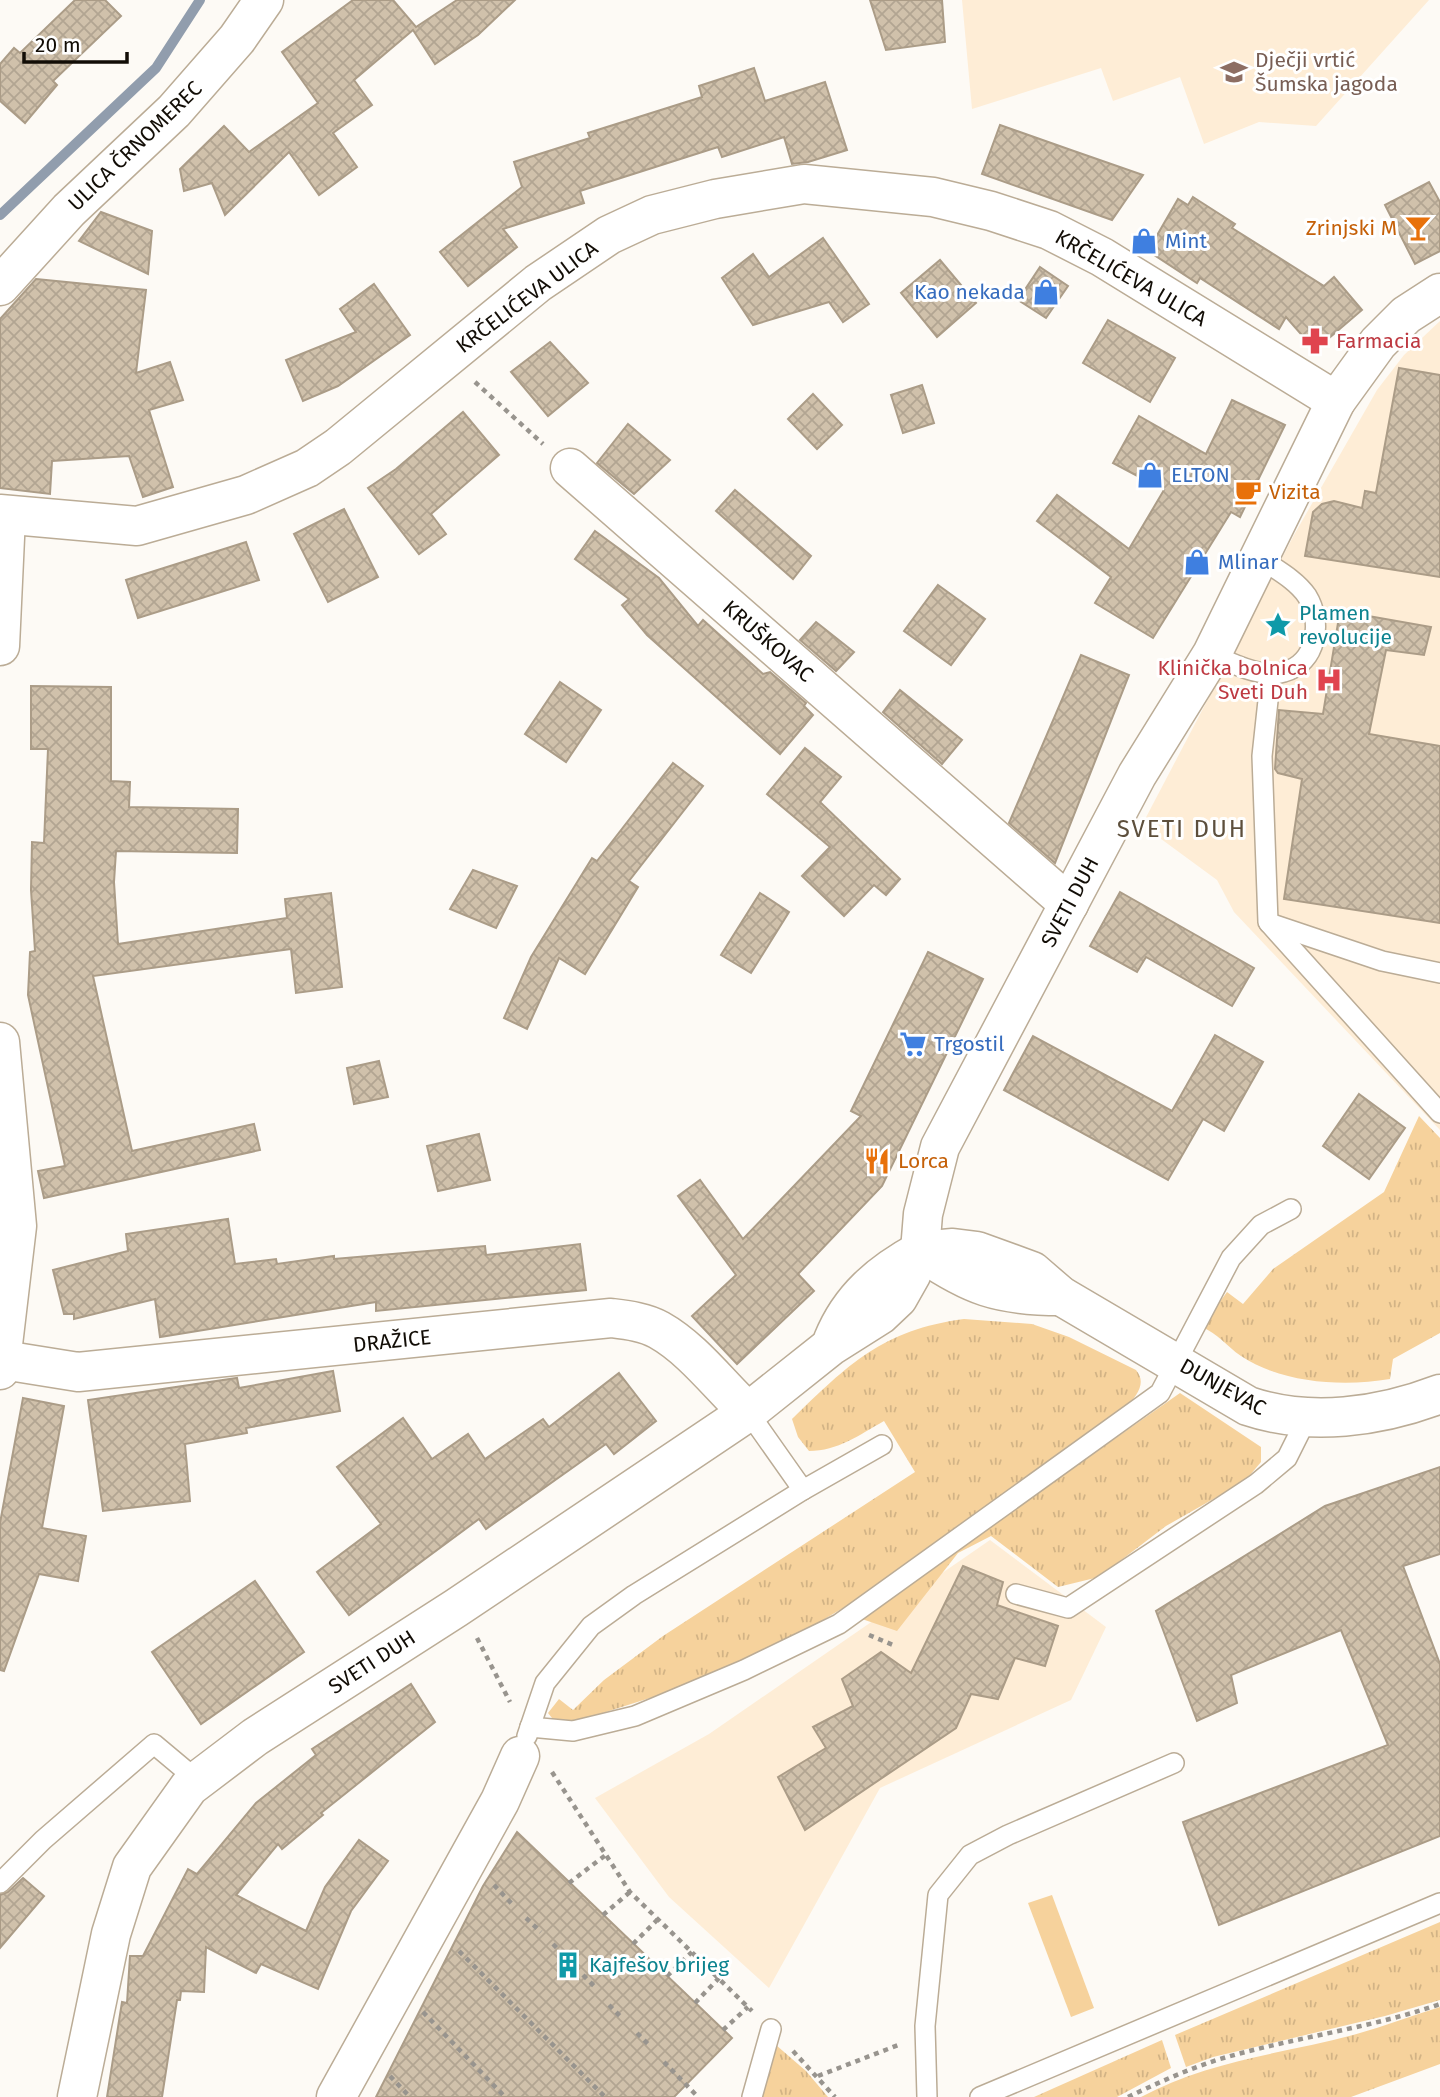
<svg xmlns="http://www.w3.org/2000/svg" width="1440" height="2097" font-family="'Fira Sans',sans-serif">
<defs>
<pattern id="grass-tufts" width="24" height="20" patternUnits="userSpaceOnUse" patternTransform="scale(1.75)"><rect width="24" height="20" fill="#f6d29c"/><path d="M3 7l-1-3M5 7V3M7 7l1-3M15 17l-1-3M17 17v-4M19 17l1-3" fill="none" stroke="#d2b385"/></pattern>
<pattern id="building-cross-hatch" width="8" height="8" patternUnits="userSpaceOnUse" patternTransform="scale(1.75)"><rect width="8" height="8" fill="#d0c1ab"/><path d="M0 0l8 8M0 8l8-8" fill="none" stroke="#b2a592"/></pattern>
</defs>
<rect width="100%" height="100%" fill="#fdfaf5"/>
<g fill="#feedd6">
<path d="M962 0H1429L1316 126 1259 122 1204 144 1180 77 1113 101 1101 68 972 109Z"/>
<path d="M1440 321V1130L1234 912 1217 880 1142 825 1294 535 1377 390 1404 355Z"/>
<path d="M990 1540 1106 1627 1071 1700 880 1788 769 1988 669 1897 595 1798 709 1734Z"/>
</g>
<g fill="url(#grass-tufts)">
<path d="M1419 1116 1440 1138V1333L1393 1359 1390 1379C1342 1387 1282 1383 1241 1356 1226 1346 1218 1333 1201 1327L1227 1292 1243 1304 1273 1269 1384 1192Z"/>
<path d="M964 1319 1032 1324 1069 1337 1136 1370C1154 1391 1116 1415 1101 1427L863 1596 793 1638 672 1691 565 1725 556 1723 548 1713 559 1699 573 1710 604 1680 663 1636 915 1472 884 1421C859 1435 838 1451 809 1451L798 1437 792 1419C849 1364 882 1330 964 1319Z"/>
<path d="M1180 1393 1261 1447V1462L1245 1481 1166 1526 1099 1577 1058 1587 991 1536 958 1553 897 1631 859 1618Z"/>
<path d="M1440 1922V2000L1385 2016 1213 2057 1186 2067 1175 2035Z"/>
<path d="M1440 2007V2064L1351 2097H1141C1207 2061 1281 2054 1353 2035 1382 2027 1411 2016 1440 2007Z"/>
<path d="M1162 2040 1171 2068 1117 2097H1034Z"/>
<path d="M776 2045 806 2071 828 2097H762Z"/>
</g>
<path fill="#f6d29c" d="M1052 1895 1094 2008 1071 2017 1028 1903Z"/>
<g fill="none" stroke-linecap="round" stroke-linejoin="round">
<path stroke="#919dad" stroke-width="10" d="M0 215 156 68 200 0"/>
</g>
<g fill="url(#building-cross-hatch)" stroke="#ab9c87" stroke-width="2">
<path d="M75 0H105L121 16 53 81 57 85 25 123 0 101V64L14 48 20 53Z"/>
<path d="M353 0H393L416 27 457 0H515L478 35 435 64 413 30 354 80 372 105 333 133 357 167 319 195 289 152 225 215 212 183 184 191 180 169 224 126 249 152 318 103 282 52Z"/>
<path d="M870 0H942L945 42 886 50Z"/>
<path d="M754 68 765 101 825 82 847 150 808 162 792 164 784 137 722 157 718 147 580 191 584 203 503 229 517 247 468 286 440 252 522 187 514 162 590 138 588 133 702 97 699 86Z"/>
<path d="M1000 125 1071 150 1143 175 1112 220 982 174Z"/>
<path d="M1429 182 1440 202V251L1415 264 1385 205Z"/>
<path d="M1193 197 1235 224 1232 228 1324 286 1334 277 1362 310 1315 350 1286 317 1279 329 1200 278 1197 283 1148 251 1178 199 1188 205Z"/>
<path d="M101 212 152 231 148 274 79 241Z"/>
<path d="M823 238 869 304 843 322 829 302 753 325 722 278 753 254 769 277Z"/>
<path d="M940 260 976 303 937 337 901 293Z"/>
<path d="M1040 267 1068 286 1046 318 1018 300Z"/>
<path d="M36 279 146 290 136 373 170 362 183 400 149 410 173 487 143 497 129 456 52 461 50 494 0 488V319Z"/>
<path d="M374 284 410 335 338 386 303 401 286 360 356 332 340 309Z"/>
<path d="M1108 320 1175 358 1150 402 1083 363Z"/>
<path d="M550 342 588 383 548 416 511 372Z"/>
<path d="M1399 368 1440 375V577L1305 556 1313 512 1322 504 1334 501 1362 508 1365 491 1376 493Z"/>
<path d="M922 385 934 423 903 433 891 395Z"/>
<path d="M813 394 842 425 817 449 788 419Z"/>
<path d="M1232 400 1285 425 1240 517 1231 512 1153 638 1095 603 1111 577 1037 521 1057 495 1129 549 1164 490 1113 463 1139 416 1206 454Z"/>
<path d="M463 412 499 455 431 514 446 534 419 554 368 488 396 469Z"/>
<path d="M628 424 670 460 634 494 597 463Z"/>
<path d="M735 490 811 556 793 579 716 511Z"/>
<path d="M344 509 378 577 328 602 294 534Z"/>
<path d="M595 531 659 578 698 626 703 620 763 674 770 672 806 703 804 706 813 715 780 754 647 635 622 605 629 599 575 559Z"/>
<path d="M246 542 259 580 138 618 126 580Z"/>
<path d="M938 585 985 619 951 665 904 631Z"/>
<path d="M1340 611 1431 627 1424 655 1386 650 1369 734 1440 746V923L1284 899 1302 779 1278 773 1275 769 1279 710 1323 714Z"/>
<path d="M816 622 854 652 836 671 800 640Z"/>
<path d="M1081 655 1129 675 1055 863 1009 823Z"/>
<path d="M560 682 601 710 566 762 525 734Z"/>
<path d="M31 686 111 687V781L130 782 129 807 238 809 237 853 116 851 114 882 118 944 287 918 285 899 331 893 342 987 296 993 291 949 93 976 132 1151 254 1124 260 1150 44 1198 38 1171 65 1166 28 995 30 952 35 951 31 890 32 842 44 843 48 749H31Z"/>
<path d="M900 690 962 740 942 764 883 712Z"/>
<path d="M805 748 841 777 820 802 900 879 886 895 874 885 844 916 802 876 830 847 767 794Z"/>
<path d="M673 763 703 786 629 881 638 887 585 974 559 958 527 1029 504 1018 531 957 592 858 597 861Z"/>
<path d="M473 870 517 886 496 928 450 909Z"/>
<path d="M1120 892 1254 968 1232 1006 1146 957 1137 972 1090 946Z"/>
<path d="M760 893 789 912 751 973 721 955Z"/>
<path d="M928 952 983 979 882 1186 798 1274 814 1291 737 1364 692 1316 736 1275 678 1196 700 1180 743 1239 861 1116 851 1111Z"/>
<path d="M1215 1035 1263 1062 1224 1131 1203 1119 1168 1180 1004 1090 1033 1036 1172 1111Z"/>
<path d="M379 1061 388 1097 354 1104 347 1068Z"/>
<path d="M1359 1094 1405 1128 1369 1179 1323 1146Z"/>
<path d="M479 1134 490 1180 438 1191 427 1146Z"/>
<path d="M228 1219 235 1264 276 1259 277 1264 334 1256V1259L485 1246 486 1255 580 1244 586 1290 376 1311V1302L160 1337 155 1299 74 1319V1314H64L53 1270 128 1251 126 1234Z"/>
<path d="M333 1371 340 1411 246 1428 247 1433 185 1444 190 1501 103 1511 88 1400 237 1378 239 1388Z"/>
<path d="M619 1373 656 1421 614 1454 606 1444 486 1529 479 1519 349 1615 317 1572 381 1524 337 1467 403 1418 432 1459 468 1434 485 1459 543 1419 549 1427Z"/>
<path d="M23 1398 64 1406 42 1528 86 1536 78 1581 39 1574 4 1671 0 1670V1523Z"/>
<path d="M1440 1467V1554L1403 1566 1440 1664V1836L1219 1925 1183 1822 1388 1745 1341 1630 1231 1675 1237 1703 1197 1721 1156 1611 1325 1506Z"/>
<path d="M963 1566 1003 1582 997 1605 1058 1626 1045 1666 1015 1658 998 1699 971 1694 956 1728 805 1830 778 1777 826 1748 813 1727 853 1706 842 1679 881 1652 911 1673Z"/>
<path d="M255 1581 304 1652 201 1724 152 1652Z"/>
<path d="M411 1684 435 1722 321 1813 323 1815 282 1849 278 1844 236 1895 306 1931 325 1887 359 1840 388 1861 351 1911 318 1989 261 1964 256 1973 206 1947 204 1992 181 1991 180 2000H177L162 2097H107L122 2002 127 2003 130 1956H143L188 1869 197 1874 256 1803 316 1755 312 1749Z"/>
<path d="M517 1832 732 2038 674 2097H376L483 1886Z"/>
<path d="M23 1878 44 1896 0 1948V1895L8 1892Z"/>
</g>
<g fill="none" stroke-linecap="round" stroke-linejoin="round">
<g stroke="#bbac96" stroke-width="22">
<g id="service">
<path d="M1212 654C1230 663 1263 679 1284 672 1317 663 1323 622 1307 596 1296 580 1277 570 1261 559"/>
<path d="M1271 673 1262 756 1268 922 1440 1113"/>
<path d="M1269 923 1382 961 1440 973"/>
<path d="M748 1412 803 1490"/>
<path d="M1016 1594 1068 1608 1256 1484 1287 1458 1307 1418"/>
<path d="M530 1727 573 1731 635 1716 744 1670 839 1624 1160 1393 1231 1258 1261 1225 1291 1209"/>
<path d="M527 1736 545 1683 591 1626 634 1595 803 1490 882 1445"/>
<path d="M0 1883 43 1840 154 1744 197 1780"/>
<path d="M752 2097 771 2029"/>
<path d="M927 2097 925 2026 938 1895 970 1855 1008 1835 1174 1763"/>
<path d="M980 2097 1440 1903"/>
</g>
</g>
<g stroke="#bbac96" stroke-width="41">
<g id="minor">
<path d="M570 468 1069 904"/>
<path d="M0 514 137 526 246 495 307 468 338 447 538 283 609 235 652 215 715 199 804 184 933 197 991 211 1049 230 1102 257 1336 401"/>
<path d="M0 646 6 516"/>
<path d="M0 1042 17 1226 0 1370"/>
<path d="M920 1251 953 1248 977 1251 1032 1271 1061 1296 1248 1406C1310 1427 1380 1417 1440 1394"/>
<path d="M920 1251C971 1286 998 1296 1061 1296"/>
<path d="M3 1360 78 1372 611 1318C627 1320 645 1322 659 1330 693 1349 720 1386 748 1412"/>
<path d="M336 2097 500 1801 520 1756"/>
</g>
</g>
<g stroke="#bbac96" stroke-width="41">
<path id="tertiary" d="M0 286 69 210 174 111 237 39 264 0"/>
</g>
<g stroke="#bbac96" stroke-width="41">
<g id="secondary">
<path d="M833 1340C850 1298 880 1273 920 1251"/>
<path d="M77 2097 111 1934 132 1867 189 1787 255 1737 456 1608 748 1412 831 1346 880 1315 898 1298 911 1275 920 1251 923 1214 940 1147 1137 775 1212 654 1336 401 1378 343 1406 315 1440 293"/>
</g>
</g>
<g stroke="#98948e" stroke-width="4.5" stroke-dasharray="5 5" stroke-linecap="butt">
<path d="M475 382 543 444"/>
<path d="M869 1635 893 1645"/>
<path d="M477 1638 510 1702"/>
<path d="M552 1772 630 1892 752 2011"/>
<path d="M569 1883 607 1854"/>
<path d="M494 1885 512 1904"/>
<path d="M603 1915 630 1892"/>
<path d="M526 1918 541 1932"/>
<path d="M553 1944 567 1958"/>
<path d="M633 1944 658 1919"/>
<path d="M459 1951 605 2097"/>
<path d="M583 1975 597 1989"/>
<path d="M667 1976 692 1952"/>
<path d="M695 2003 719 1978"/>
<path d="M609 2005 623 2019"/>
<path d="M423 2012 505 2097"/>
<path d="M723 2030 748 2007"/>
<path d="M637 2033 651 2047"/>
<path d="M793 2051 835 2097"/>
<path d="M664 2062 698 2097"/>
<path d="M390 2076 410 2097"/>
<path d="M818 2076 901 2044"/>
<path d="M1128 2097C1160 2082 1192 2067 1227 2057 1297 2037 1371 2028 1440 2004"/>
</g>
<use href="#service" stroke="#fff" stroke-width="19"/>
<use href="#minor" stroke="#fff" stroke-width="38"/>
<use href="#tertiary" stroke="#fff" stroke-width="38"/>
<use href="#secondary" stroke="#fff" stroke-width="38"/>
</g>
<defs>
<g id="school-bare" transform="scale(2.1)"><path d="M0-5L7-2L0 1L-7-2ZM-4 1L0 2.5L4 1V4Q0 6-4 4Z" fill="#8d6e63" stroke="#fff" stroke-width="2.5" paint-order="stroke"/></g>
<g id="bar-bare" transform="scale(2.1)"><path d="M-6-5H6L.8 .8V4.5H3.5V6h-7V4.5H-.8V.8Z" fill="#e8710a" stroke="#fff" stroke-width="2.5" paint-order="stroke"/></g>
<g id="shop-bare" transform="scale(2.1)"><path d="M-5-2.5h2.3a2.7 3.5 0 0 1 5.4 0H5L5.5 6h-11ZM-1.5-2.5h3a1.5 2.3 0 0 0-3 0Z" fill="#3f7fe0" stroke="#fff" stroke-width="2.5" paint-order="stroke"/></g>
<g id="pharmacy-bare" transform="scale(2.1)"><path d="M-2-6h4v4h4v4h-4v4h-4v-4h-4v-4h4Z" fill="#e0444e" stroke="#fff" stroke-width="2.5" paint-order="stroke"/></g>
<g id="cafe-bare" transform="scale(2.1)"><path d="M-5.5-4.5H6V0H3Q3 3.5 0 3.5H-2.5Q-5.5 3.5-5.5 0ZM3-3.2v2h1.7v-2ZM-6 4.5H4V6H-6Z" fill="#e8710a" stroke="#fff" stroke-width="2.5" paint-order="stroke"/></g>
<g id="sight-bare" transform="scale(2.1)"><path d="M0-6L1.8-2.2L6-1.7L2.9 1.2L3.7 5.4L0 3.3L-3.7 5.4L-2.9 1.2L-6-1.7L-1.8-2.2Z" fill="#0f9aa8" stroke="#fff" stroke-width="2.5" paint-order="stroke"/></g>
<g id="hospital-bare" transform="scale(2.1)"><path d="M-5-5h3v3.5h4V-5h3V5h-3V1.5h-4V5h-3Z" fill="#e0444e" stroke="#fff" stroke-width="2.5" paint-order="stroke"/></g>
<g id="supermarket-bare" transform="scale(2.1)"><path d="M-6-5.5h2.5l.6 2H6L4.5 2H-2.5L-4.4-4H-6ZM-1.5 3.2a1.3 1.3 0 1 0 .1 0ZM3 3.2a1.3 1.3 0 1 0 .1 0Z" fill="#3f7fe0" stroke="#fff" stroke-width="2.5" paint-order="stroke"/></g>
<g id="restaurant-bare" transform="scale(2.1)"><path d="M-5-6h1v4h1v-4h1v4h1v-4h1v5L-1.5 .5V6h-2V.5L-5-1ZM5-6V6H3V1.5H1.5Q1.5-4 5-6Z" fill="#e8710a" stroke="#fff" stroke-width="2.5" paint-order="stroke"/></g>
<g id="building-bare" transform="scale(2.1)"><path d="M-4-6H4V6H1V3H-1V6H-4ZM-2.5-4.3h1.7v1.8h-1.7ZM.8-4.3h1.7v1.8H.8ZM-2.5-1h1.7V.8h-1.7ZM.8-1h1.7V.8H.8Z" fill="#0f9aa8" stroke="#fff" stroke-width="2.5" paint-order="stroke"/></g>
</defs>
<g fill-rule="evenodd">
<use href="#school-bare" x="1234" y="72"/>
<use href="#bar-bare" x="1418" y="228"/>
<use href="#shop-bare" x="1144" y="241"/>
<use href="#shop-bare" x="1046" y="292"/>
<use href="#pharmacy-bare" x="1315" y="341"/>
<use href="#shop-bare" x="1150" y="475"/>
<use href="#cafe-bare" x="1248" y="492"/>
<use href="#shop-bare" x="1197" y="562"/>
<use href="#sight-bare" x="1278" y="625"/>
<use href="#hospital-bare" x="1329" y="680"/>
<use href="#supermarket-bare" x="913" y="1044"/>
<use href="#restaurant-bare" x="877" y="1161"/>
<use href="#building-bare" x="568" y="1965"/>
</g>
<g text-anchor="middle" stroke-width="6" stroke-linejoin="round" paint-order="stroke">
<g font-size="21" fill="#785e54" stroke="#fff" text-anchor="start">
<text x="1255" y="67">Dječji vrtić<tspan x="1255" dy="24">Šumska jagoda</tspan></text>
</g>
<g font-size="21" fill="#120d06" stroke="#fff">
<text transform="translate(135 146) rotate(-44)" y="7">ULICA ČRNOMEREC</text>
<text transform="translate(1131 278) rotate(30)" y="7">KRČELIĆEVA ULICA</text>
<text transform="translate(527 297) rotate(-37)" y="7">KRČELIĆEVA ULICA</text>
<text transform="translate(768 641) rotate(41)" y="7">KRUŠKOVAC</text>
<text transform="translate(1070 902) rotate(-62)" y="7">SVETI DUH</text>
<text transform="translate(392 1341) rotate(-6)" y="7">DRAŽICE</text>
<text transform="translate(1223 1387) rotate(29)" y="7">DUNJEVAC</text>
<text transform="translate(372 1662) rotate(-33)" y="7">SVETI DUH</text>
</g>
<g font-size="21" fill="#c56008" stroke="#fff" text-anchor="start">
<text x="1397" y="235" text-anchor="end">Zrinjski M</text>
<text x="1269" y="499">Vizita</text>
<text x="898" y="1168">Lorca</text>
</g>
<g font-size="21" fill="#366cbe" stroke="#fff" text-anchor="start">
<text x="1165" y="248">Mint</text>
<text x="1025" y="299" text-anchor="end">Kao nekada</text>
<text x="1171" y="482">ELTON</text>
<text x="1218" y="569">Mlinar</text>
<text x="934" y="1051">Trgostil</text>
</g>
<g font-size="21" fill="#be3a42" stroke="#fff" text-anchor="start">
<text x="1336" y="348">Farmacia</text>
<text x="1308" y="675" text-anchor="end">Klinička bolnica<tspan x="1308" dy="24">Sveti Duh</tspan></text>
</g>
<g font-size="21" fill="#0d838f" stroke="#fff" text-anchor="start">
<text x="1299" y="620">Plamen<tspan x="1299" dy="24">revolucije</tspan></text>
<text x="589" y="1972">Kajfešov brijeg</text>
</g>
<g font-size="24" letter-spacing="2" fill="#5d4f3c" stroke="#fff">
<text x="1182" y="837">SVETI DUH</text>
</g>
</g>
<path d="M24 52v10h103v-10" fill="none" stroke="#120d06" stroke-width="3.5"/>
<text x="35" y="52" font-size="21" fill="#120d06" stroke="#ffffff" stroke-width="5" paint-order="stroke">20 m</text>
</svg>
